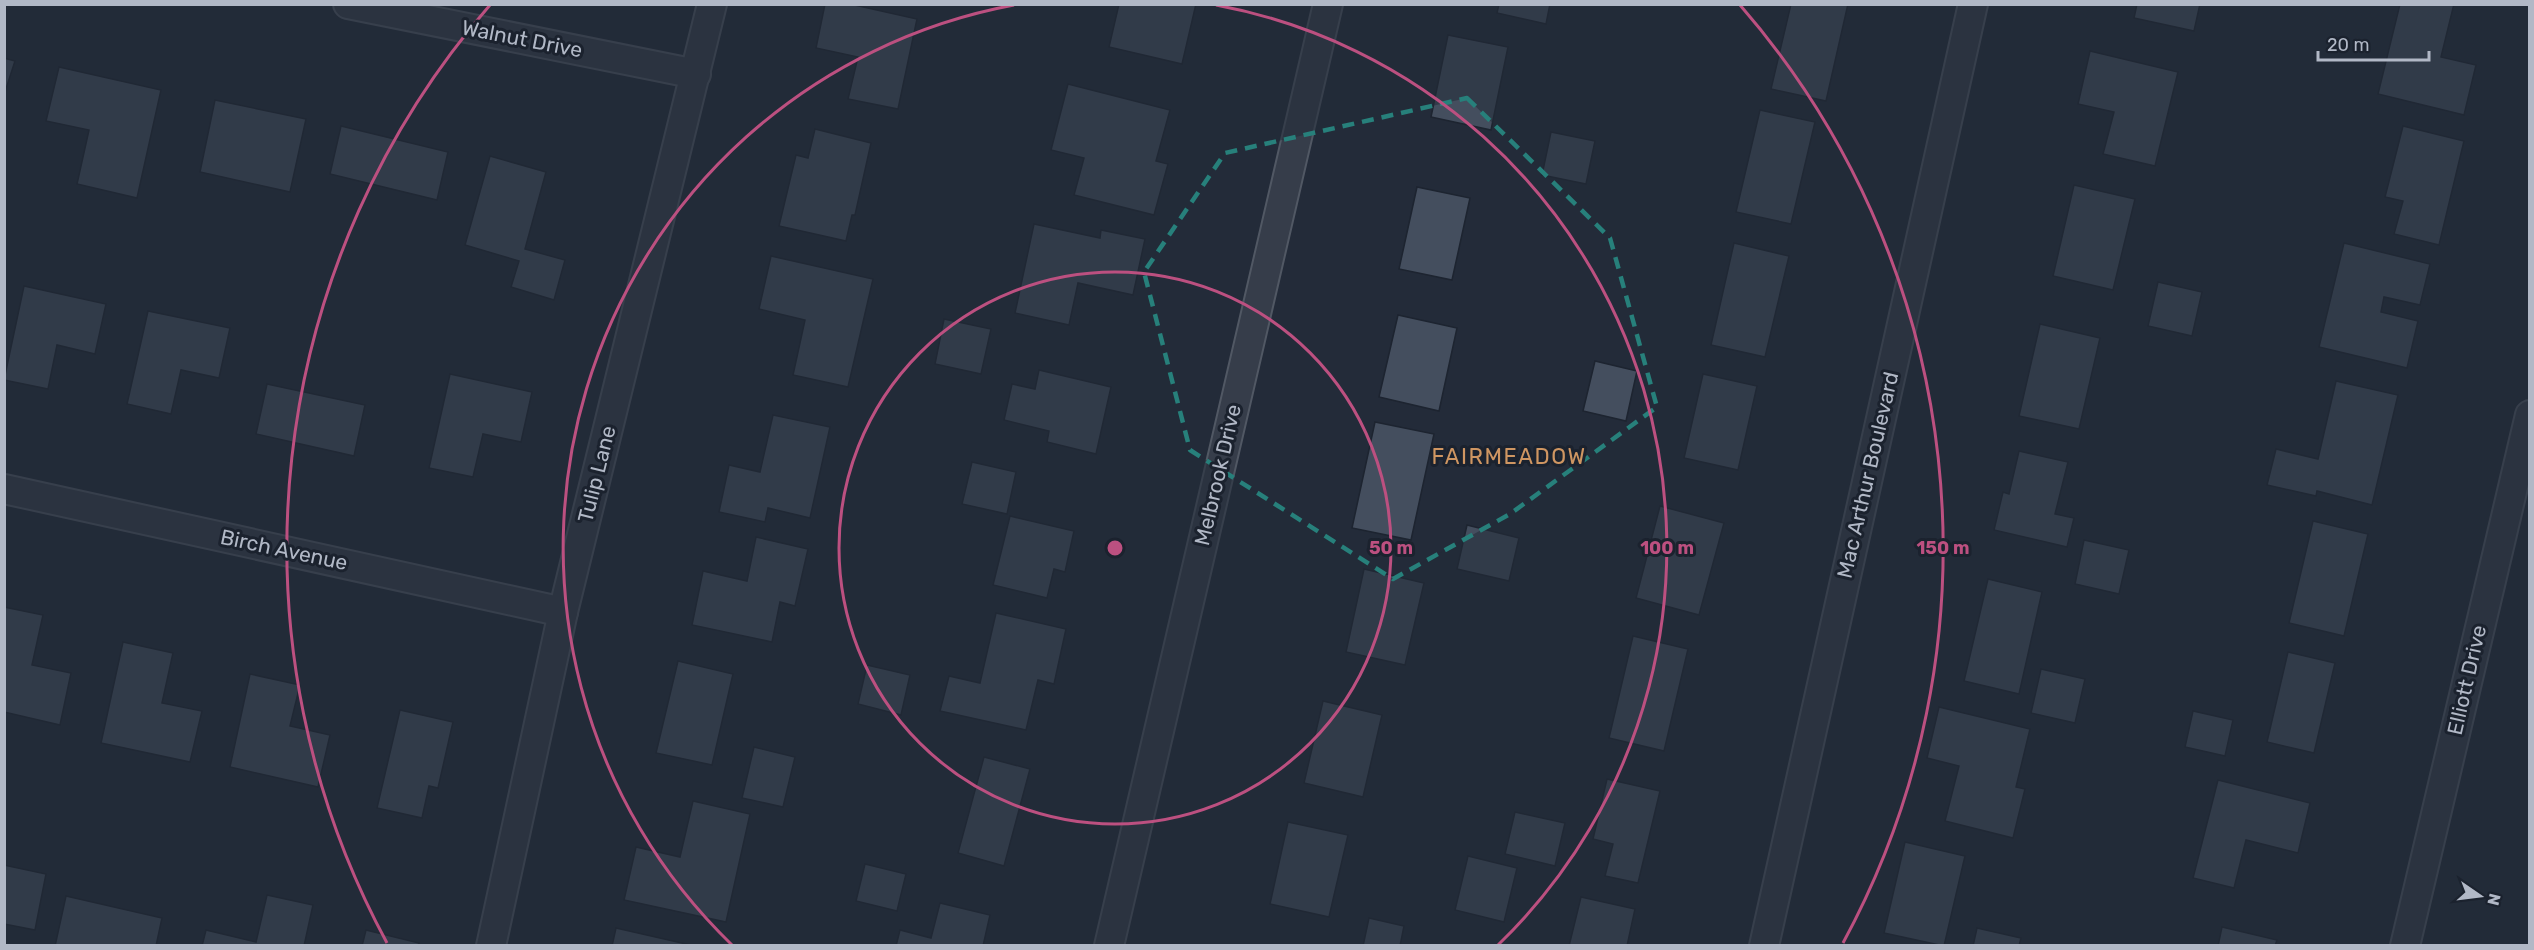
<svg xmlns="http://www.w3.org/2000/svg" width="2534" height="950" font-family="Rubik,sans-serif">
<rect width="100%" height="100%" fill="#232b39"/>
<g fill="#444e5e" stroke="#1d2430" stroke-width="1.5">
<path d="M825 4H850L917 19 898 109 848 99 858 57 816 48Z"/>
<path d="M1119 4H1196L1182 64 1109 47Z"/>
<path d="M1499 4H1550L1546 24 1497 13Z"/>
<path d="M1791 4H1848L1826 101 1771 89Z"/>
<path d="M2137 4H2200L2194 31 2134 18Z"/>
<path d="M2400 4H2454L2441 57 2476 65 2464 115 2378 94Z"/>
<path d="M1448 35 1508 47 1491 130 1431 117Z"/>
<path d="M2090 51 2178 72 2155 166 2103 154 2114 112 2078 104Z"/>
<path d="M4 58 15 61 4 95Z"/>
<path d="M59 67 161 90 137 198 77 184 89 130 46 121Z"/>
<path d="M1068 84 1170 110 1156 161 1168 164 1154 215 1074 195 1084 158 1051 150Z"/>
<path d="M215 100 306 119 290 192 200 172Z"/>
<path d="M1760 110 1815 122 1791 224 1736 212Z"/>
<path d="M341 126 448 152 437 200 330 174Z"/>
<path d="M2403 126 2464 141 2439 245 2394 234 2403 201 2385 197Z"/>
<path d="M815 129 871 143 855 215H852L846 241 779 226 796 155 808 158Z"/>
<path d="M1551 132 1595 141 1586 184 1542 175Z"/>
<path d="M490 156 546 172 525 249 565 260 554 300 511 287 519 261 465 245Z"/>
<path d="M2074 185 2135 199 2113 290 2053 276Z"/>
<path d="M1417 187 1470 198 1452 280 1399 269Z"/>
<path d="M1034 224 1100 238 1101 230 1145 239 1133 295 1078 283 1069 325 1015 313Z"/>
<path d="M1734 243 1789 256 1765 357 1711 345Z"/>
<path d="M2344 243 2430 264 2420 305 2384 297 2381 312 2418 321 2407 368 2319 347Z"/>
<path d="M771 256 873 279 848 387 793 375 805 320 759 309Z"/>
<path d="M2158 282 2202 292 2192 336 2148 326Z"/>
<path d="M24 286 106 304 95 354 57 345 48 389 4 380Z"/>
<path d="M148 311 230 328 219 378 181 370 171 414 127 404Z"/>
<path d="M1398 315 1457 328 1439 411 1379 397Z"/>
<path d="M944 319 991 329 981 374 935 364Z"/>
<path d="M2040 324 2100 338 2079 429 2019 416Z"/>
<path d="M1595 361 1637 371 1626 421 1583 411Z"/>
<path d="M1039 370 1111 387 1096 454 1047 442 1049 431 1004 420 1012 384 1035 389Z"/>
<path d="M450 374 532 392 521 442 483 434 473 477 429 468Z"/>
<path d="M1703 374 1757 386 1738 470 1684 458Z"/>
<path d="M2336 381 2398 395 2372 505 2317 491 2316 496 2267 485 2276 449 2318 459Z"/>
<path d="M267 384 365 405 354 456 256 434Z"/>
<path d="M773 415 830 427 810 518 768 508 765 522 719 512 729 465 760 472Z"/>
<path d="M1375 422 1434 434 1411 540 1352 528Z"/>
<path d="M2019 451 2068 462 2055 514 2074 518 2067 547 1994 530 2003 492 2009 494Z"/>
<path d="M972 462 1016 472 1007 514 962 504Z"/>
<path d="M1660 506 1724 523 1699 615 1636 598Z"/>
<path d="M1010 516 1074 531 1065 572 1054 569 1047 598 993 585Z"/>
<path d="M2313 521 2368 534 2344 636 2289 623Z"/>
<path d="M1467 525 1519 538 1509 581 1457 569Z"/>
<path d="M756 537 808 549 795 606 780 602 772 642 692 625 703 571 747 581Z"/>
<path d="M2084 540 2129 550 2119 594 2075 584Z"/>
<path d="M1364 569 1424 583 1405 665 1346 652Z"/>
<path d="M1988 579 2042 592 2019 694 1964 681Z"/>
<path d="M4 607 43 615 32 665 71 673 60 725 4 712Z"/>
<path d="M996 613 1066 629 1054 684 1038 680 1026 730 940 711 949 676 980 683Z"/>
<path d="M1633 636 1688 649 1664 751 1609 738Z"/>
<path d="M123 642 173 653 162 703 202 711 190 762 101 743Z"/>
<path d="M2288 652 2335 663 2314 753 2267 742Z"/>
<path d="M678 661 733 674 712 765 656 753Z"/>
<path d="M867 665 910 675 901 715 858 704Z"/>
<path d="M2041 669 2085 679 2075 723 2031 713Z"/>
<path d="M250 674 300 685 290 726 330 735 318 787 230 767Z"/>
<path d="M1323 701 1382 715 1363 797 1304 783Z"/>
<path d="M1939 707 2030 729 2016 787 2025 789 2013 838 1945 821 1959 766 1927 758Z"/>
<path d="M400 710 453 722 438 788 429 786 422 818 377 808Z"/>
<path d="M2193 711 2233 720 2225 756 2185 747Z"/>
<path d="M754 747 795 757 783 807 742 798Z"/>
<path d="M984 757 1030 769 1004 866 958 853Z"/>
<path d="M1607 779 1660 791 1638 883 1605 876 1613 844 1593 839Z"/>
<path d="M2218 780 2310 803 2298 853 2246 840 2234 888 2193 878Z"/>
<path d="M693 801 750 814 726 922 624 900 636 847 680 857Z"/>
<path d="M1515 812 1565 823 1555 866 1505 854Z"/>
<path d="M1288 822 1348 835 1329 917 1270 904Z"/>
<path d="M1905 842 1965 856 1944 946 1884 933Z"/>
<path d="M1468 856 1517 868 1504 922 1455 910Z"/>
<path d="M865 864 906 874 897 911 856 901Z"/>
<path d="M4 865 46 874 35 930 4 924Z"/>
<path d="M267 895 313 905 304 946H202L206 930 256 942Z"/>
<path d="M66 896 162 918 156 946H55Z"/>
<path d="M1581 897 1635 909 1627 946H1569Z"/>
<path d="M940 903 990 915 983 946H896L900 930 931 938Z"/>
<path d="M1369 918 1404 926 1400 946H1363Z"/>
<path d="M2222 927 2277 940 2275 946H2218Z"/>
<path d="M616 928 695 946H612Z"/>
<path d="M1977 928 2021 938 2019 946H1973Z"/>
<path d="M366 930 419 943 418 946H362Z"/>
</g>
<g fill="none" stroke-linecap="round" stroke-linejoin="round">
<g stroke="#515864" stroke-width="32">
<g id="minor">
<path d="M348 4 696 74"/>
<path d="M4 489 563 612"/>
<path d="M491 946 563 612 712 4"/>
<path d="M1109 946 1328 4"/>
<path d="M1764 946 1973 4"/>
<path d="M2405 946 2530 415"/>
</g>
</g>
<use href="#minor" stroke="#363d4a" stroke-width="28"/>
</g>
<path d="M0 0H2534V950H0ZM1467 98 1610 238 1657 407 1510 514 1393 579 1190 450 1144 272 1225 153Z" fill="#232b39" fill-opacity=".55" fill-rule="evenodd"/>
<path fill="none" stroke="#27807b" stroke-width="4.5" stroke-dasharray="12 8" stroke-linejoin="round" d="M1467 98 1610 238 1657 407 1510 514 1393 579 1190 450 1144 272 1225 153Z"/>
<g fill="none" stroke="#bc5080" stroke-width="3">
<circle cx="1115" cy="548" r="276"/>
<path d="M732 945A552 552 0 0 1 1014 5M1216 5A552 552 0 0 1 1498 945"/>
<path d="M387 943A828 828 0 0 1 490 5M1740 5A828 828 0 0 1 1843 943"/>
</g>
<g text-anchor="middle" stroke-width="6" stroke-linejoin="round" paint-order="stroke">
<g font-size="21" fill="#b1b8c6" stroke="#1b222e">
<text transform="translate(522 39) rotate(11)" y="7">Walnut Drive</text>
<text transform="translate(597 474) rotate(-76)" y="7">Tulip Lane</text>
<text transform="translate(1218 475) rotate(-77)" y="7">Melbrook Drive</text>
<text transform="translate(1868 475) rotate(-77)" y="7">Mac Arthur Boulevard</text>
<text transform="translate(284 550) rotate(12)" y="7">Birch Avenue</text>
<text transform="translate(2467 680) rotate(-77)" y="7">Elliott Drive</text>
</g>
<g font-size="22" letter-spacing="1.5" fill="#cf9662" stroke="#1b222e">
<text x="1509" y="464">FAIRMEADOW</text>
</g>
</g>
<circle cx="1115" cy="548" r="9" fill="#bc5080" stroke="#1b222e" stroke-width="3"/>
<g font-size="18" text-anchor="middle" font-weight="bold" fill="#bc5080" stroke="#1b222e" stroke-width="6" stroke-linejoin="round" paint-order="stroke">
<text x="1391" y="554">50 m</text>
<text x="1667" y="554">100 m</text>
<text x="1943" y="554">150 m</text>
</g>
<rect width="2534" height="950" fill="none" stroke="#b1b8c6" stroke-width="12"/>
<g transform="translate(2480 896) rotate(104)" stroke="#1b222e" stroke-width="4.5" paint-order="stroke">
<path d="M0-4.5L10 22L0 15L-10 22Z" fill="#b1b8c6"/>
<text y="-9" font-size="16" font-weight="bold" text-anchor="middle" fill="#b1b8c6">N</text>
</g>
<path d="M2318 51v9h111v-9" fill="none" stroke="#b1b8c6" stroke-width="3"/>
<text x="2327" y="51" font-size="18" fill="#b1b8c6" stroke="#1b222e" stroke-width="4.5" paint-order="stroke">20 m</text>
</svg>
